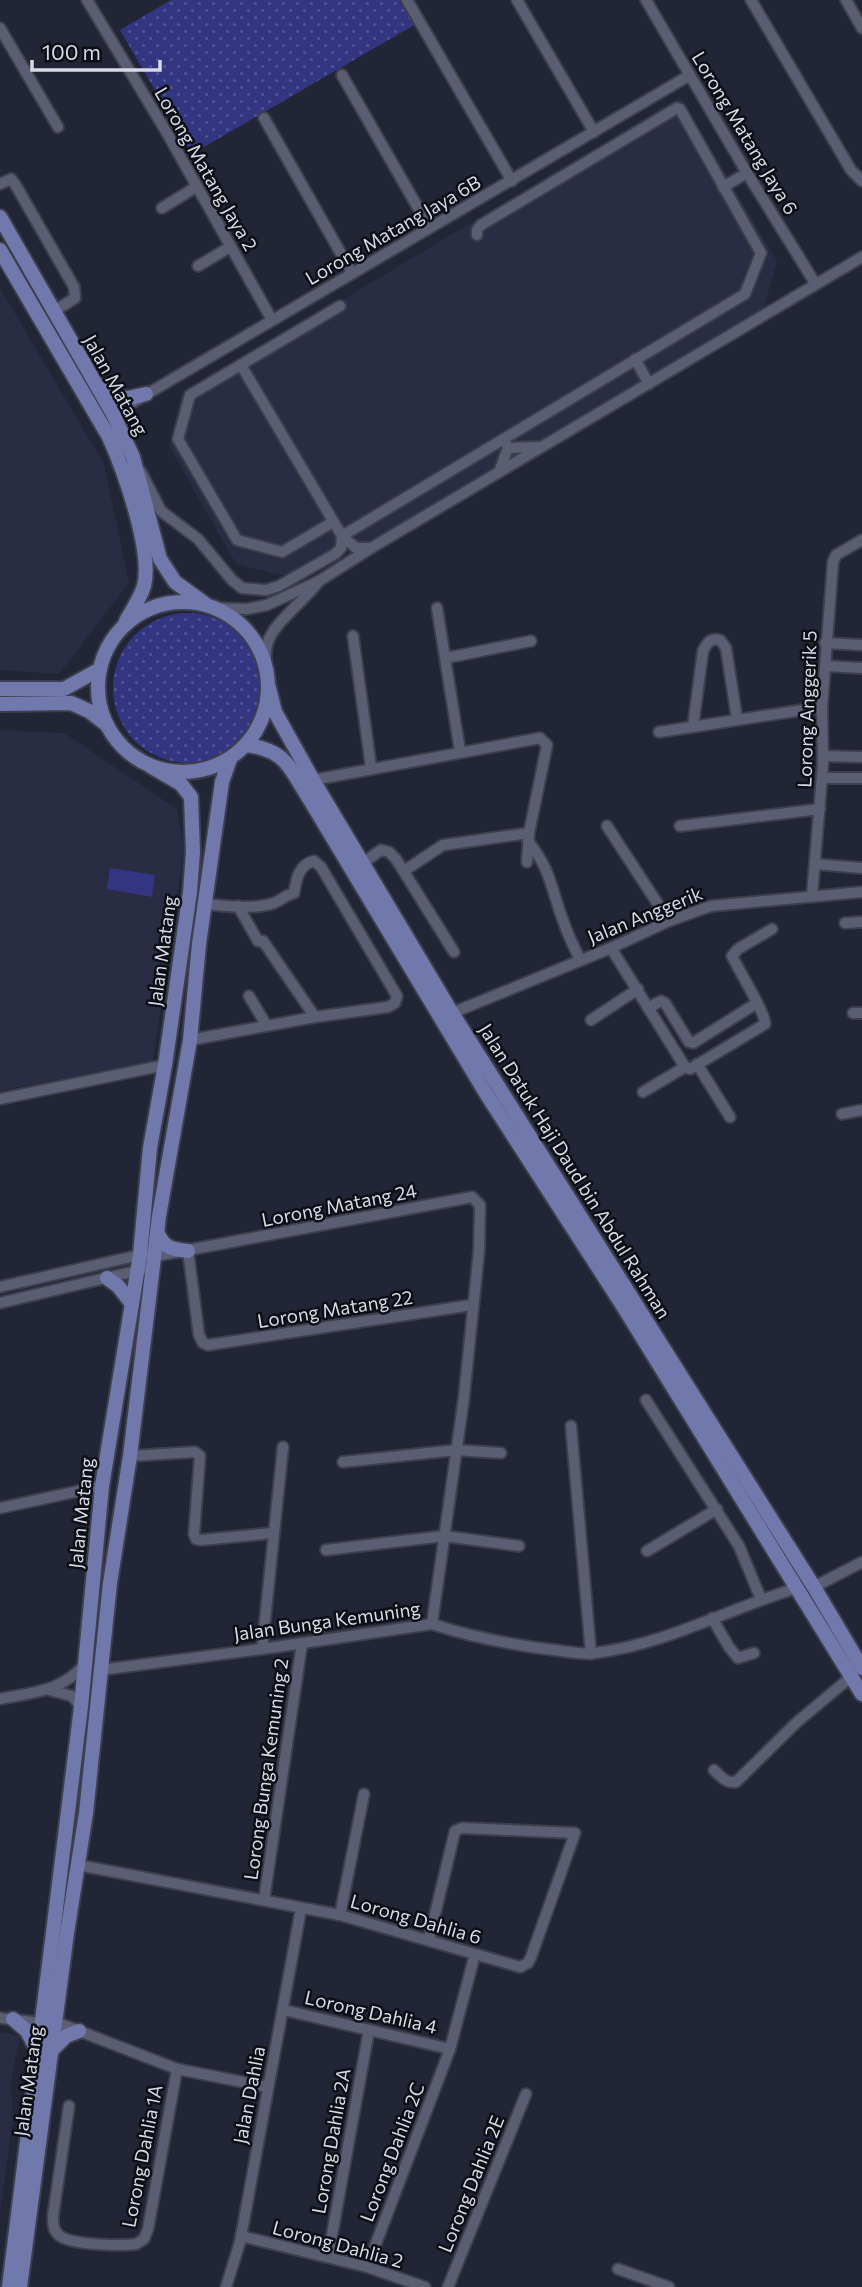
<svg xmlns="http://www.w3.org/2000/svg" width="862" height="2287" font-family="Commissioner,sans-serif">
<defs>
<pattern id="grass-dots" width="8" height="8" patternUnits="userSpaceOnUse" patternTransform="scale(1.75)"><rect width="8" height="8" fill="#333581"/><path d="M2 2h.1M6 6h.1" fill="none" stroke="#505293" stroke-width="1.8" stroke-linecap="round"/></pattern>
</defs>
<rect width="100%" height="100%" fill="#222536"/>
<g fill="#292c43">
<path d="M680 97 777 261 763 311 362 546H336L285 576 236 564 169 446 181 397Z"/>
<path d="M0 288 104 464 129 583 59 674 0 670Z"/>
<path d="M0 730 64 733 177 809 184 849 153 1061 0 1091Z"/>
<path d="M0 2032 20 2036 11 2080 13 2118 0 2214Z"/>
</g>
<g fill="url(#grass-dots)">
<path d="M171 0H402L416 24 192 154 120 30Z"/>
<circle cx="188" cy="688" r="75"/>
</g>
<path fill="#333581" d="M110 868 155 875 152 897 107 889Z"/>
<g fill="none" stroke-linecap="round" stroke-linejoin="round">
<g stroke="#3d3f4d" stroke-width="14">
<g id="minor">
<path d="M87 0 167 133 272 320"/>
<path d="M407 0 512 181"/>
<path d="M517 0 594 132"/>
<path d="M646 0 747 173 815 283"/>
<path d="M751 0 851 170 862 181"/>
<path d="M846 0 862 28"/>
<path d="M0 28 58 127"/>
<path d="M342 75 429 227"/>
<path d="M264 118 352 273"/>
<path d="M0 184 11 179 15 184 74 287 75 298 53 312"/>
<path d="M723 187 747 173"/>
<path d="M162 208 196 187"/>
<path d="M198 266 230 247"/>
<path d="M635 359 649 384"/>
<path d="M241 365 342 536 356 548H371"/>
<path d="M113 414 690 75"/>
<path d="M508 448 539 447"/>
<path d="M141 472 161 511 198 539 232 580 242 588 266 590 279 586 335 554 341 548 342 536"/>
<path d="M499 472 508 448 504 439"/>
<path d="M333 522 282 552 237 540 178 439 190 395 340 306"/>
<path d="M342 536 745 294 761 253 680 109 677 108 481 225 477 230V235"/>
<path d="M214 608 247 609 267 605 319 581 371 548 862 257"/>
<path d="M437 608 460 751"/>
<path d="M353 636 371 767"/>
<path d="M825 643 862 645"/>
<path d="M446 658 531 641"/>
<path d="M826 666 862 668"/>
<path d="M266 667C266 660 265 652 267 645 272 623 305 601 319 581"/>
<path d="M693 726 703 651C707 643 710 638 720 640L726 648 737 719"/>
<path d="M659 732 822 707"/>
<path d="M823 756 862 757"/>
<path d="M822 778H862"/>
<path d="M313 780 540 738 547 745 529 833 527 862"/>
<path d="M607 826 669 921"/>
<path d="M680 826 820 809"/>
<path d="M528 841C552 871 551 890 564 923 568 936 575 948 580 960"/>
<path d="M363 863 381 850 389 852 396 859 454 952"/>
<path d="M815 864 862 868"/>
<path d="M404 871 443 845 529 833"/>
<path d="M812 896 823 764 822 707 833 562 836 555 862 540"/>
<path d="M238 906 258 941H263L315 1017"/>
<path d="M845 923 862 922"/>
<path d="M611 948 685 1067 690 1069 765 1024C766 1014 738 969 732 956L738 949 772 929"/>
<path d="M249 996 267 1026"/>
<path d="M648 1008 661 1001 665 1003 689 1042 693 1043 757 1003"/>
<path d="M452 1013 611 948 669 921 711 906 862 892"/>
<path d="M853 1013H862"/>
<path d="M591 1020 638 989"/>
<path d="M190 1040 315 1017 388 1007 395 1003 397 996 321 867 314 861C299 864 296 880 294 893 283 896 282 900 274 903 253 910 226 906 205 904"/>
<path d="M697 1064 730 1117"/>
<path d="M643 1092 685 1067"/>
<path d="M0 1099 165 1065"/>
<path d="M842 1114 862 1110"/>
<path d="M188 1251 199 1335 203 1343 208 1345 472 1305"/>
<path d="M156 1256 472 1197 480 1205 479 1251 464 1397 432 1624"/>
<path d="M0 1287 144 1254"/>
<path d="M0 1303 144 1269"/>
<path d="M646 1400 739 1546 761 1599"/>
<path d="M571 1426 591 1654"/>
<path d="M130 1456 195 1452 200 1456 194 1534 196 1539 201 1540 273 1533"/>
<path d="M343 1462 456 1450 501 1453"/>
<path d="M0 1508 102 1486"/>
<path d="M326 1550 444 1536 519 1546"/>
<path d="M647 1551 717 1509"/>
<path d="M814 1587 862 1562"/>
<path d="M712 1618 729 1647 738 1658 754 1653"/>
<path d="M262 1649 283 1447"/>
<path d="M100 1670 262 1649 432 1624C474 1638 518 1646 562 1651 573 1652 584 1655 594 1653 665 1645 730 1608 797 1588"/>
<path d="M49 1690 72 1696 81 1707"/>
<path d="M0 1699C34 1692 61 1692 85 1664"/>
<path d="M714 1770C721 1777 726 1783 736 1782L796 1723 852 1676"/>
<path d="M78 1865 340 1915 520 1967 528 1963 531 1957 575 1833 462 1828 455 1831 429 1939"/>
<path d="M264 1900 302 1643"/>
<path d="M340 1915 364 1794"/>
<path d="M284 2010 450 2049"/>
<path d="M0 2018 41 2023"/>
<path d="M56 2022 177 2069 268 2087"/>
<path d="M69 2106 53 2216C53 2224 53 2231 60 2236 72 2245 121 2246 136 2244L144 2239 148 2229 177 2069"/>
<path d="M241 2236 367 2267 425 2287"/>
<path d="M328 2257 369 2030"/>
<path d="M367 2267 450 2049 475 1954"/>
<path d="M618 2269 669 2287"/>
<path d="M226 2287 240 2242 301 1909"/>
<path d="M448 2287 526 2094"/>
</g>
</g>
<g stroke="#3d3f4d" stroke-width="18">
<g id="major">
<path d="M0 217 113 414 133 457 160 559 175 582 204 603"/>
<path d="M0 250 109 437C124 470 153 552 144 586 140 599 132 610 126 621"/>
<path d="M102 389C114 404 129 398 146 394"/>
<circle cx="183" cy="687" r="85"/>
<path d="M269 688 275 712 313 780 452 1013 814 1587 862 1668"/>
<path d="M0 689H64L100 669"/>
<path d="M0 704 71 703 89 711 107 725"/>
<path d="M247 745C288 751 289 768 310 800L487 1095 623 1306 862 1694"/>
<path d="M158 1234C165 1249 173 1249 188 1251"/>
<path d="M107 1278 118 1286 132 1304"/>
<path d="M13 2019 27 2031 37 2050"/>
<path d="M51 2051 66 2036 79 2031"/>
<path d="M9 2287 81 1707 102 1486 140 1255 150 1148 165 1065 190 892 193 852 191 797 181 784 150 766"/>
<path d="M20 2287 67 1933 86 1813 110 1583 130 1456 159 1216 190 1040 199 944 222 782 230 759"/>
</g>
</g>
<use href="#minor" stroke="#5b5e72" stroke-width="10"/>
<use href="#major" stroke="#7178ac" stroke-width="14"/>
</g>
<g text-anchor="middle" stroke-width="5" stroke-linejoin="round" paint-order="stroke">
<g font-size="19" fill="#d7d9e4" stroke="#0d0f16">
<text transform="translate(745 133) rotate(59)" y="7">Lorong Matang Jaya 6</text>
<text transform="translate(206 169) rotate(60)" y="7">Lorong Matang Jaya 2</text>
<text transform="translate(393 230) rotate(-30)" y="7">Lorong Matang Jaya 6B</text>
<text transform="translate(116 385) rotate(61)" y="7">Jalan Matang</text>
<text transform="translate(807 709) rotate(-88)" y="7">Lorong Anggerik 5</text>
<text transform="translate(645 915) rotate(-22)" y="7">Jalan Anggerik</text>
<text transform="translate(162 951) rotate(-82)" y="7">Jalan Matang</text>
<text transform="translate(575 1171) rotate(58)" y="7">Jalan Datuk Haji Daud bin Abdul Rahman</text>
<text transform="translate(339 1205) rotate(-11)" y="7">Lorong Matang 24</text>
<text transform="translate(335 1309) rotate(-9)" y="7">Lorong Matang 22</text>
<text transform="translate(81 1513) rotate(-84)" y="7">Jalan Matang</text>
<text transform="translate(327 1621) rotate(-8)" y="7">Jalan Bunga Kemuning</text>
<text transform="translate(266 1769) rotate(-82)" y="7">Lorong Bunga Kemuning 2</text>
<text transform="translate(416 1919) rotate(16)" y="7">Lorong Dahlia 6</text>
<text transform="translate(371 2012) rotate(13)" y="7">Lorong Dahlia 4</text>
<text transform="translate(28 2081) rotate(-82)" y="7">Jalan Matang</text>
<text transform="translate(249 2095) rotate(-79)" y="7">Jalan Dahlia</text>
<text transform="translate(331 2141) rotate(-80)" y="7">Lorong Dahlia 2A</text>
<text transform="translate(392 2152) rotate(-69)" y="7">Lorong Dahlia 2C</text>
<text transform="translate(142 2156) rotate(-79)" y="7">Lorong Dahlia 1A</text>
<text transform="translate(471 2184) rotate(-68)" y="7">Lorong Dahlia 2E</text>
<text transform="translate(338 2244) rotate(15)" y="7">Lorong Dahlia 2</text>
</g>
</g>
<path d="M32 60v10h128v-10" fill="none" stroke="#d7d9e4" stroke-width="3.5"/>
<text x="42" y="60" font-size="21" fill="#d7d9e4" stroke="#0d0f16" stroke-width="5" paint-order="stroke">100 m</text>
</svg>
